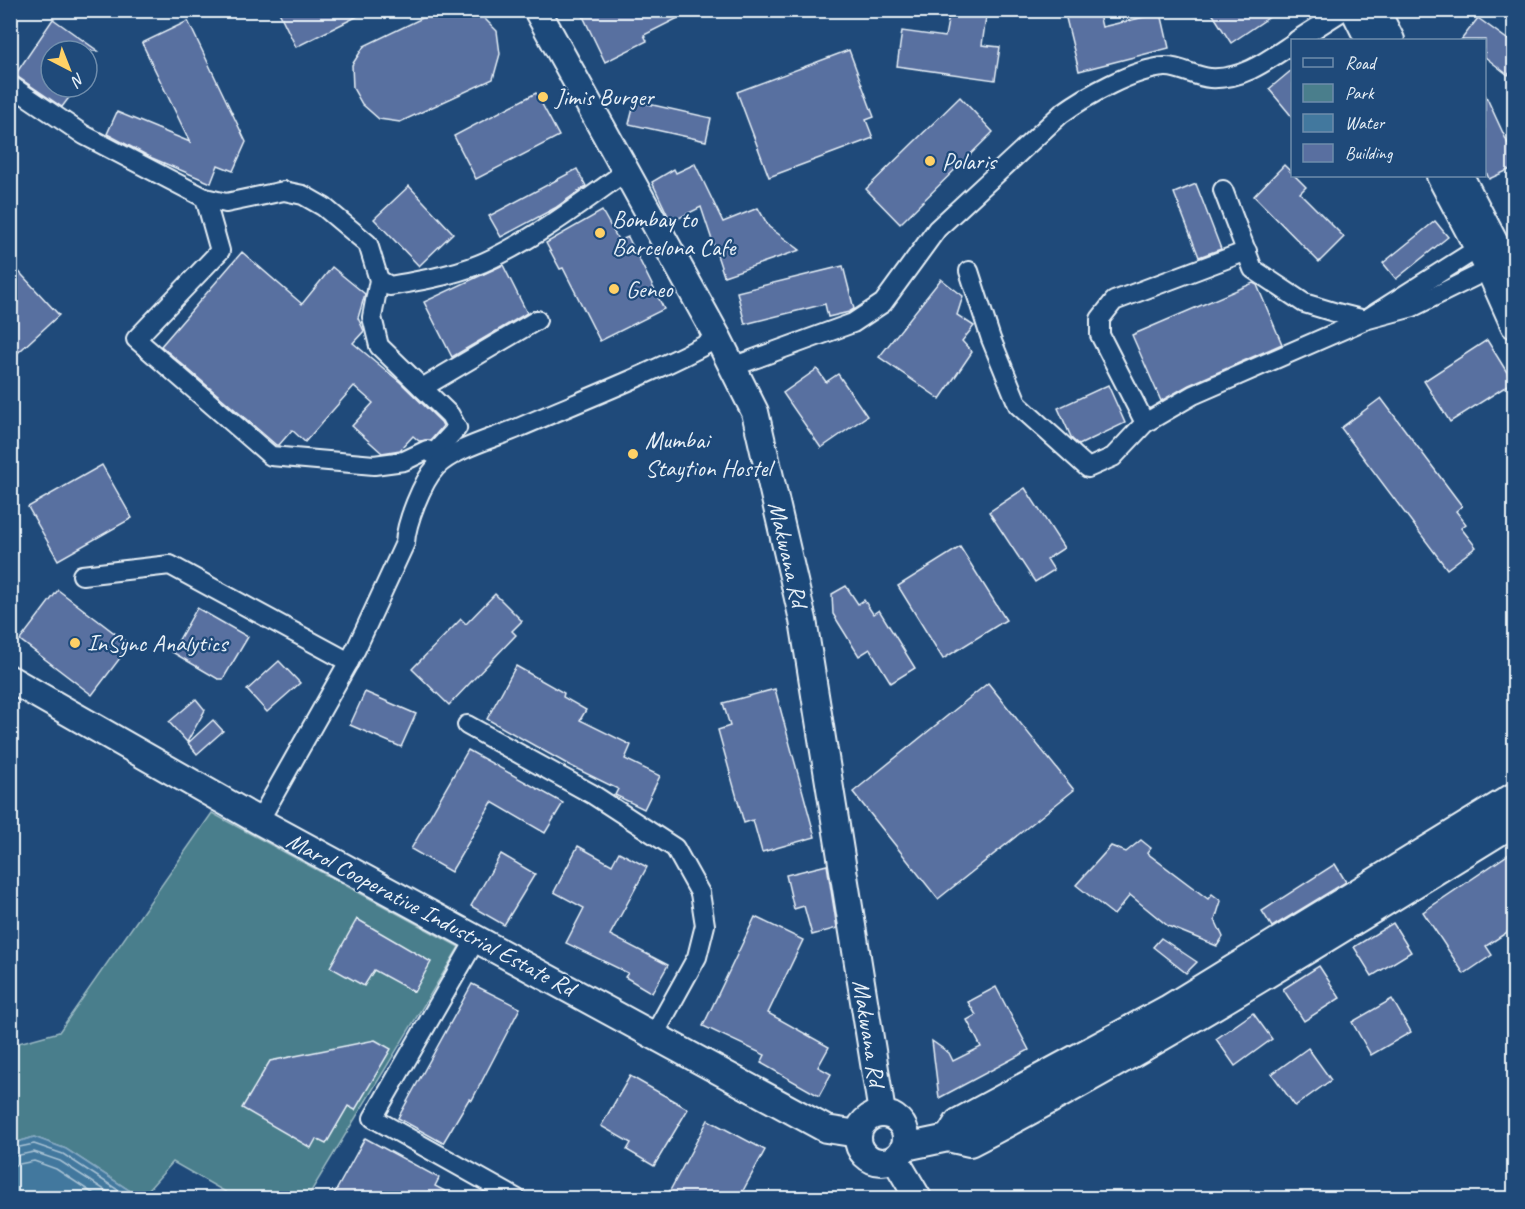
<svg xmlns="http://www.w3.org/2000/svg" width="1525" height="1209" font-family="Caveat,sans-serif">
<rect width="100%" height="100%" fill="#1f4a7a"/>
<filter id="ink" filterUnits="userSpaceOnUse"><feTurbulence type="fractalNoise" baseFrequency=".0167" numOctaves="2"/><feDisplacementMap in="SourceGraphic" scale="12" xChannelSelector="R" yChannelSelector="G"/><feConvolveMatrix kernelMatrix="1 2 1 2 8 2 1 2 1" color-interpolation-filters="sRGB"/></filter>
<g filter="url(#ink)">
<path fill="#4a7e8c" stroke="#99b8c2" stroke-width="1.5" d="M212 813 459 947 307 1198H236L173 1162 141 1198 66 1149 34 1137 11 1144V1045L59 1032Z"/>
<path fill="#42789e" stroke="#84a8c2" stroke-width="1.5" d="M34 1137 66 1149 141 1198H11V1144Z"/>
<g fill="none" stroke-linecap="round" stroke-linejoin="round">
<g stroke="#a6c1d4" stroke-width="1.5">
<path d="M10 1149 34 1144 63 1154 130 1198"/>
<path d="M10 1157 34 1152 60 1161 117 1198"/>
<path d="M10 1166 34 1161 56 1169 100 1198"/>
</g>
</g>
<g fill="#596fa0" stroke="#e8f1f8" stroke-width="1.5">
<path d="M278 10H370L296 47Z"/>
<path d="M439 10H476L497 31 500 54 493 79 400 122 379 119 362 104 353 88 352 65 364 46Z"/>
<path d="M580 10H694L644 35 647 41 605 62Z"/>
<path d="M950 10H987L982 45 1000 47 995 80 897 66 902 31 945 37Z"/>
<path d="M1064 10H1098L1102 27 1161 13 1169 48 1079 71Z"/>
<path d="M1210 10H1280L1231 43Z"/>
<path d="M1478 18 1515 45V67L1508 75 1485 57V40H1461Z"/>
<path d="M53 19 98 51H51V87H77L62 107 15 75Z"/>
<path d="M188 21 246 142 233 171 218 165 211 183 152 158 107 134 117 112 190 142 142 43Z"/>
<path d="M849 50 874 117 866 120 873 138 769 177 737 92Z"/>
<path d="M1293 69V118L1269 89Z"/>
<path d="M536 93 559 136 476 179 454 136Z"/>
<path d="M1485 94 1515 159V167L1489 179 1485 169Z"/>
<path d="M960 97 993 132 900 224 866 189Z"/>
<path d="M635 101 711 118 706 141 629 124Z"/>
<path d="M695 164 723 222 758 208 769 227 800 250 724 276 701 207 671 222 652 182 674 169 676 173Z"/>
<path d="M1284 165 1306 187 1300 193 1344 237 1319 262 1254 196Z"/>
<path d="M577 169 586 186 555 208 501 237 489 216Z"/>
<path d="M1196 184 1221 249 1199 257 1174 193Z"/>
<path d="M409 186 453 233 419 266 374 219Z"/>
<path d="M602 211 619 241 628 237 664 309 600 341 563 268 560 269 546 243Z"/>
<path d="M1435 221 1448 237 1396 279 1383 263Z"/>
<path d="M242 252 302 304 332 267 365 294 358 318 364 331 353 343 400 382 441 422 443 426 431 440 419 441 413 436 400 450 382 453 352 426 373 403 354 386 305 442 292 430 279 445H276L161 346Z"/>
<path d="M10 262 59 315 10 360Z"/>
<path d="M503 265 527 313 452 357 424 302Z"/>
<path d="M843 266 854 309 849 312 828 317 825 304 745 324 737 292Z"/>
<path d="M941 279 963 296 957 315 974 326 962 341 972 352 940 399 879 357Z"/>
<path d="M1253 283 1257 285 1282 344 1189 385 1161 401 1132 335Z"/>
<path d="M1487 340 1513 382 1450 422 1424 381Z"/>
<path d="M817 369 826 382 838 374 867 416 821 448 783 393Z"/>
<path d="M1108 385 1125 423 1079 445 1072 439 1058 408Z"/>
<path d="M1381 398 1462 506 1456 511 1466 524 1461 528 1476 547 1447 569 1341 428Z"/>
<path d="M102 465 132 518 58 560 28 507Z"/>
<path d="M1025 488 1064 548 1047 559 1054 570 1035 582 989 512Z"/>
<path d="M960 547 1006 620 943 659 898 586Z"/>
<path d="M846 586 858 604 864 600 873 614 879 610 915 668 891 683 870 649 859 656 833 614 832 594Z"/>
<path d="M58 590 130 645 92 695 20 640Z"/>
<path d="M495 594 522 621 512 631 516 635 449 705 412 669 461 619 466 624Z"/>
<path d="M197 608 248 637 223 679H218L172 652Z"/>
<path d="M279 661 300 683 267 712 247 690Z"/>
<path d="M516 666 564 693 563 697 586 710 580 720 631 745 625 759 660 776 644 809 615 795 618 789 569 765 487 719Z"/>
<path d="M988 683 1074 790 938 899 853 792Z"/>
<path d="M775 689 815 837 762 852 753 820 744 823 718 730 730 726 723 703Z"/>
<path d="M365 692 416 714 401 747 350 725Z"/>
<path d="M196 699 205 710 187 742 169 722Z"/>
<path d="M213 720 223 731 197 754 188 743Z"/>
<path d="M468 750 563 803 545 833 492 802 451 872 411 849Z"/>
<path d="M1141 840 1151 848 1147 853 1208 899 1212 894 1221 901 1215 920 1223 937 1217 946 1168 926 1130 895 1114 915 1076 885 1111 846 1126 852Z"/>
<path d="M578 846 612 865 619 852 647 867 610 935 668 965 652 993 625 977 628 973 566 943 584 908 554 892Z"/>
<path d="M1515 850V927L1486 946 1492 955 1464 974 1423 912Z"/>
<path d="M501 854 535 874 504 925 471 906Z"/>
<path d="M1335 864 1346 882 1272 927 1262 911Z"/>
<path d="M827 865 837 928 812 935 804 906 794 909 786 875Z"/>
<path d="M755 917 803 940 768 1013 829 1047 818 1067 831 1074 819 1096 761 1063 765 1055 703 1026Z"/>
<path d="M357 919 431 962 414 992 374 970 364 986 330 967Z"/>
<path d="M1393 923 1411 952 1372 976 1354 947Z"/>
<path d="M1161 938 1197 962 1186 973 1153 947Z"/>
<path d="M1319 966 1340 998 1304 1021 1283 989Z"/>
<path d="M472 984 520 1008 472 1100 469 1099 443 1143 398 1118Z"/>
<path d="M996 987 1029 1050 939 1098 932 1041 949 1053 953 1061 981 1047 967 1020 976 1015 968 1002Z"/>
<path d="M1392 999 1411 1032 1371 1055 1352 1022Z"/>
<path d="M1253 1013 1272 1039 1235 1066 1216 1039Z"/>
<path d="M375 1040 391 1049 355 1110 348 1106 326 1144 316 1139 311 1148 242 1108 270 1061Z"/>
<path d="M1308 1048 1331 1080 1295 1106 1272 1074Z"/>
<path d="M630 1076 688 1109 654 1166 627 1150 631 1143 601 1126Z"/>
<path d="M708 1120 765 1150 739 1198H666Z"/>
<path d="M365 1138 439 1178 435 1186 458 1198H332Z"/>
</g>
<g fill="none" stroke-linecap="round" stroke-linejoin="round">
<g stroke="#e8f1f8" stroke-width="22">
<g id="street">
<path d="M1513 10 1514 11"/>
<path d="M1297 40 1344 10"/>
<path d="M10 85 84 135 205 198 226 203 284 191 303 195 324 207 368 244 379 280 372 317 379 346 450 415 457 428 433 454 427 450 404 461 374 465 271 456 136 339 220 251 205 198"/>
<path d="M1223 190 1253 269 1304 303 1337 313 1365 320 1413 307 1500 264"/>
<path d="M969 271 991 339 1018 405 1088 468 1113 457 1145 423 1193 395 1365 320 1488 242"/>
<path d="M379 280 390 286C425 280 461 274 493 258 540 235 583 202 625 172"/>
<path d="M732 367 853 323 883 303 937 229 1061 114C1086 96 1133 69 1165 67 1179 66 1195 77 1210 78 1242 80 1267 61 1292 44"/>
<path d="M422 388 537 320"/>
<path d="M1145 423 1100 335V319L1114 301 1247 251"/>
<path d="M82 575 170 565 349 662"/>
<path d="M467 725 592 794 675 848 700 893 705 925 697 957 654 1035"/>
<path d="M259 821 356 649 405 543C406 523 422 482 436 467 453 449 495 438 518 428 585 399 654 373 718 338"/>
<path d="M476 939 373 1118 516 1198"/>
</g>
</g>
<g stroke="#e8f1f8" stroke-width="30">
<g id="secondary">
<path d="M537 10 718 338 755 412 803 620 882 1113"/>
<path d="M1354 10 1369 40"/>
<path d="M1376 10 1391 40"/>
<path d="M1440 176 1489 269 1514 325"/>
<path d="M1460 176 1514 280"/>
<path d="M10 679 259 821 826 1129 858 1134"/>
<circle cx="882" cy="1138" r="24"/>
<path d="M948 1138 958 1122 1167 1009 1514 796"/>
<path d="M905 1147 948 1138 970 1143C1157 1046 1335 933 1514 823"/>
<path d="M895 1159 918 1198"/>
</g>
</g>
<use href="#street" stroke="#1f4a7a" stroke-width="18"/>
<use href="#secondary" stroke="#1f4a7a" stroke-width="26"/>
</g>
</g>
<g fill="#ffd166" stroke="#1f4a7a" stroke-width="2">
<circle cx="543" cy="97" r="6"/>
<circle cx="930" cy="161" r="6"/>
<circle cx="600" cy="233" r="6"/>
<circle cx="614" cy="289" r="6"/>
<circle cx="633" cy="454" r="6"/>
<circle cx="75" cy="643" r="6"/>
</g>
<g text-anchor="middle" stroke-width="4.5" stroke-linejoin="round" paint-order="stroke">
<g font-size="24" fill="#e8f1f8" stroke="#1f4a7a" text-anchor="start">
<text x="555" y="105">Jimis Burger</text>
<text x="942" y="169">Polaris</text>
<text x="612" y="227">Bombay to<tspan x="612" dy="28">Barcelona Cafe</tspan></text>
<text x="626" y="297">Geneo</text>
<text x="645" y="448">Mumbai<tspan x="645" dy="28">Staytion Hostel</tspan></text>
<text x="87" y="651">InSync Analytics</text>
</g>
<g font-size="24" fill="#e8f1f8" stroke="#1f4a7a">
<text transform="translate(788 554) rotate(77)" y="8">Makwana Rd</text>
<text transform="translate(431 914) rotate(28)" y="8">Marol Cooperative Industrial Estate Rd</text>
<text transform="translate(869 1033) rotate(81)" y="8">Makwana Rd</text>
</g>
</g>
<rect width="1525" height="1209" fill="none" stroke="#1f4a7a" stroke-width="36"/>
<rect x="18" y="18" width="1489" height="1173" fill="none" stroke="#e8f1f8" stroke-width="2" filter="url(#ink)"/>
<rect x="1291" y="39" width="195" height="138" fill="#1f4a7a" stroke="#6f8dac" stroke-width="1.5"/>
<rect x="1303" y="58" width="30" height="9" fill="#1f4a7a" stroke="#6f8dac" stroke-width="1.5"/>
<text x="1345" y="69" font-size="18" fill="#e8f1f8">Road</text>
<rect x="1303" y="84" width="30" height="18" fill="#4a7e8c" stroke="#6f8dac" stroke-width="1.5"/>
<text x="1345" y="99" font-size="18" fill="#e8f1f8">Park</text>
<rect x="1303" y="114" width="30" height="18" fill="#42789e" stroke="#6f8dac" stroke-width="1.5"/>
<text x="1345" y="129" font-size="18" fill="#e8f1f8">Water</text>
<rect x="1303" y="144" width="30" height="18" fill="#596fa0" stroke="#6f8dac" stroke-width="1.5"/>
<text x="1345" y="159" font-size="18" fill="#e8f1f8">Building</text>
<g transform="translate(69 69) rotate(138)"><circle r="28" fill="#1f4a7a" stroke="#6f8dac" stroke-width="1.5"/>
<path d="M0-4.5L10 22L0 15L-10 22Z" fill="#ffd166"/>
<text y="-9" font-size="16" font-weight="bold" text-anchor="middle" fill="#e8f1f8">N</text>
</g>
</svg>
